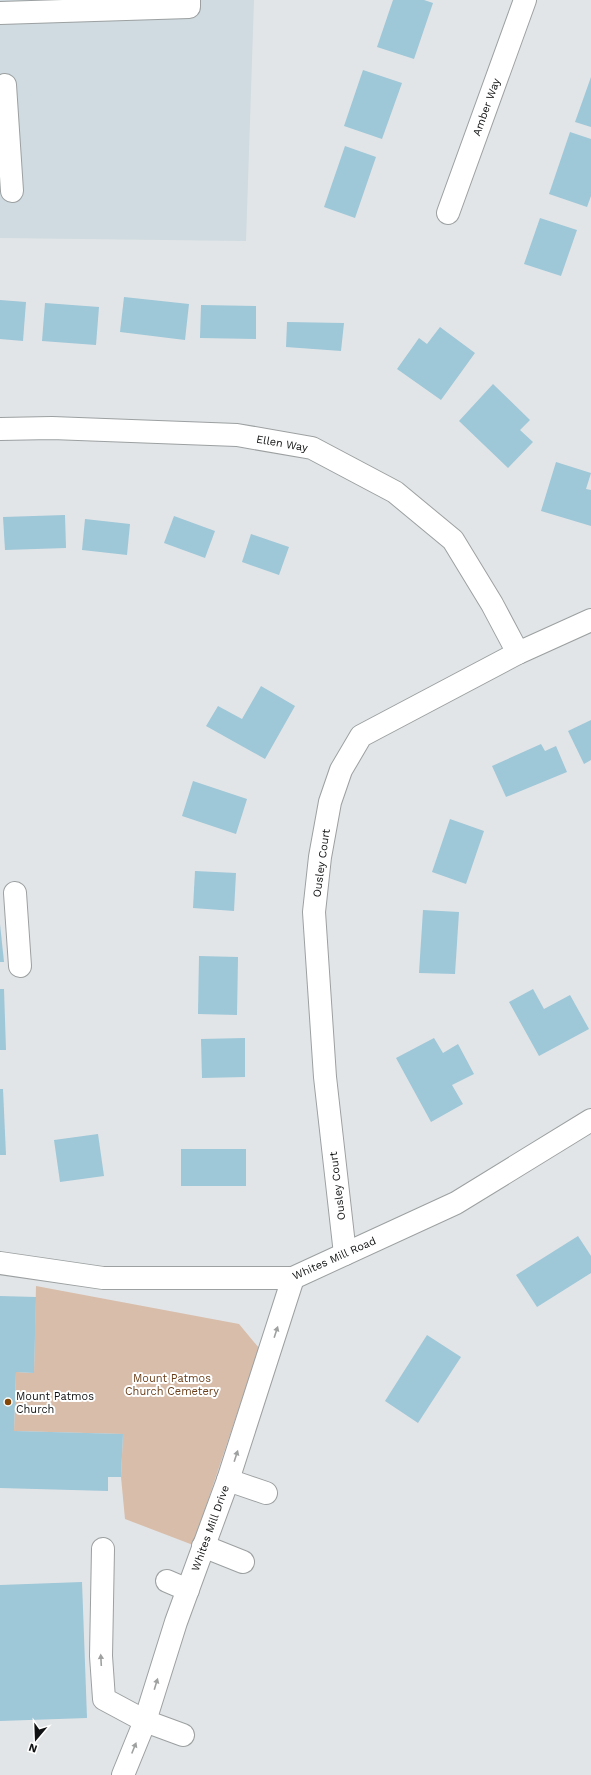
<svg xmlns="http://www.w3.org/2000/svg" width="591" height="1775" font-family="'Work Sans',sans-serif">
<rect width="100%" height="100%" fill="#e2e5e7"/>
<path fill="#cfdbe0" d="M0 0H254L246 241 0 238Z"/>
<path fill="#d8bdaa" d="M36 1286 239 1324 259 1348 193 1545 125 1519 121 1477 123 1434 14 1431 16 1372 34 1373Z"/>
<g fill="#9ec7d8">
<path d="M393 0H424L433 3 414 59 377 47Z"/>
<path d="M363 70 402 83 382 139 344 126Z"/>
<path d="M591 77V127L575 122Z"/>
<path d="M570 132 591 139V196L587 207 549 194Z"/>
<path d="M345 146 376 157 355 218 324 207Z"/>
<path d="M540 218 577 230 561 276 524 264Z"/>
<path d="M124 297 189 304 185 340 120 332Z"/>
<path d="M0 300 26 302 23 341 0 339Z"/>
<path d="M45 303 99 307 96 345 42 341Z"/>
<path d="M201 305 256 306V339L200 338Z"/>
<path d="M287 322 344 323 341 351 286 347Z"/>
<path d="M440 327 475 353 441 400 397 369 419 338 427 344Z"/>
<path d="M493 384 530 420 520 430 533 442 508 468 459 421Z"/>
<path d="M556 462 591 473 586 489 591 490V526L541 511Z"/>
<path d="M65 515 66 548 5 550 3 517Z"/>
<path d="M174 516 215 531 205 558 164 543Z"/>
<path d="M85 519 130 524 127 555 82 550Z"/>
<path d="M251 534 289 547 279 575 242 562Z"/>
<path d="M261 686 295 706 265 759 206 726 218 706 242 719Z"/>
<path d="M591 720V760L584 764 568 731Z"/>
<path d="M541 744 545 751 556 746 567 772 506 797 492 766Z"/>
<path d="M193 781 247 799 236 834 182 816Z"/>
<path d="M450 819 484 831 466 884 432 872Z"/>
<path d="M195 871 236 873 234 911 193 908Z"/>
<path d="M423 910 459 912 455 974 419 973Z"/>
<path d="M0 924 4 962H0Z"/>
<path d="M199 956 238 957 237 1015 198 1014Z"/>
<path d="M0 989H4L6 1050H0Z"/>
<path d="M533 989 544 1009 570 995 589 1029 539 1056 509 1002Z"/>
<path d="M245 1038V1077L202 1078 201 1039Z"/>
<path d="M434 1038 443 1053 458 1044 474 1074 452 1085 463 1104 431 1122 396 1058Z"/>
<path d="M0 1089H3L6 1155H0Z"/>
<path d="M98 1134 104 1176 60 1182 54 1140Z"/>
<rect x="181" y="1149" width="65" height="37"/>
<path d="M578 1236 591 1256V1273L537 1307 516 1275Z"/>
<path d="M0 1296 36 1297 34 1373 16 1372 14 1431 123 1434 121 1477H108V1491L0 1488Z"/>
<path d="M427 1335 461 1357 418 1423 385 1401Z"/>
<path d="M82 1582 87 1718 0 1721V1585Z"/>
</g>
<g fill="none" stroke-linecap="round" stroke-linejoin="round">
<g stroke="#9ca0a1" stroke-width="24">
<g id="minor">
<path d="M0 13 189 7V0"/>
<path d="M5 85 12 191"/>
<path d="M448 213 525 0"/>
<path d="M0 429 52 428 237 435 312 448 395 492 453 540 492 604 518 653"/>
<path d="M15 893 20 966"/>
<path d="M345 1254 325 1077 314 912 320 857 330 802 341 770 361 736 518 653 591 620"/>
<path d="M0 1263 103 1278H293L456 1203 591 1120"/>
<path d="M228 1480 266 1493"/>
<path d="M203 1546 243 1562"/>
<path d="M103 1549 101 1656 104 1699 145 1721 183 1735"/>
<path d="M167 1581 188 1590"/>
<path d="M123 1775 145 1721 176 1622 228 1480 293 1278"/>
</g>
</g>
<use href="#minor" stroke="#fff" stroke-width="22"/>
</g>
<defs><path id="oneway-solid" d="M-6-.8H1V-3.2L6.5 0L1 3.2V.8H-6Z"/></defs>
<g fill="#9fa0a0">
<use href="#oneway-solid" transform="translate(276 1332) rotate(-72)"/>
<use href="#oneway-solid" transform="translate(236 1456) rotate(-72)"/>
<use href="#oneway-solid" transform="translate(101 1660) rotate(-93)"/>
<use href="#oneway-solid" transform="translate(156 1684) rotate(-73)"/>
<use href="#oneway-solid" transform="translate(134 1748) rotate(-68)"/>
</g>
<circle fill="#844707" stroke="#fff" stroke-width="1.5" cx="8" cy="1402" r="4"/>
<g text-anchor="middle" stroke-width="4" stroke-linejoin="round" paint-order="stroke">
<g font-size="11" fill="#101112" stroke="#fff">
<text transform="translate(486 107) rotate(-70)" y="4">Amber Way</text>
<text transform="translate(282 443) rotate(10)" y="4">Ellen Way</text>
<text transform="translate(321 863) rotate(-82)" y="4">Ousley Court</text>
<text transform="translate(337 1186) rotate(-97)" y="4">Ousley Court</text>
<text transform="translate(334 1258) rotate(-24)" y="4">Whites Mill Road</text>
<text transform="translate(210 1528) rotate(-70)" y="4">Whites Mill Drive</text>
</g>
<g font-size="11" fill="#693d18" stroke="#fff">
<text x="172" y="1382">Mount Patmos<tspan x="172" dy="13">Church Cemetery</tspan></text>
</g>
<g font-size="11" fill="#101112" stroke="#fff" text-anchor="start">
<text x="16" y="1400">Mount Patmos<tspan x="16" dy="13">Church</tspan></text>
</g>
</g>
<g transform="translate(36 1739) rotate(199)" stroke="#ffffff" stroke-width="3" paint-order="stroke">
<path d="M0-3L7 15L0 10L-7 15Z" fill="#101112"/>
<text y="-6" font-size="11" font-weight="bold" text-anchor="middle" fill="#101112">N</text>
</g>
</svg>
